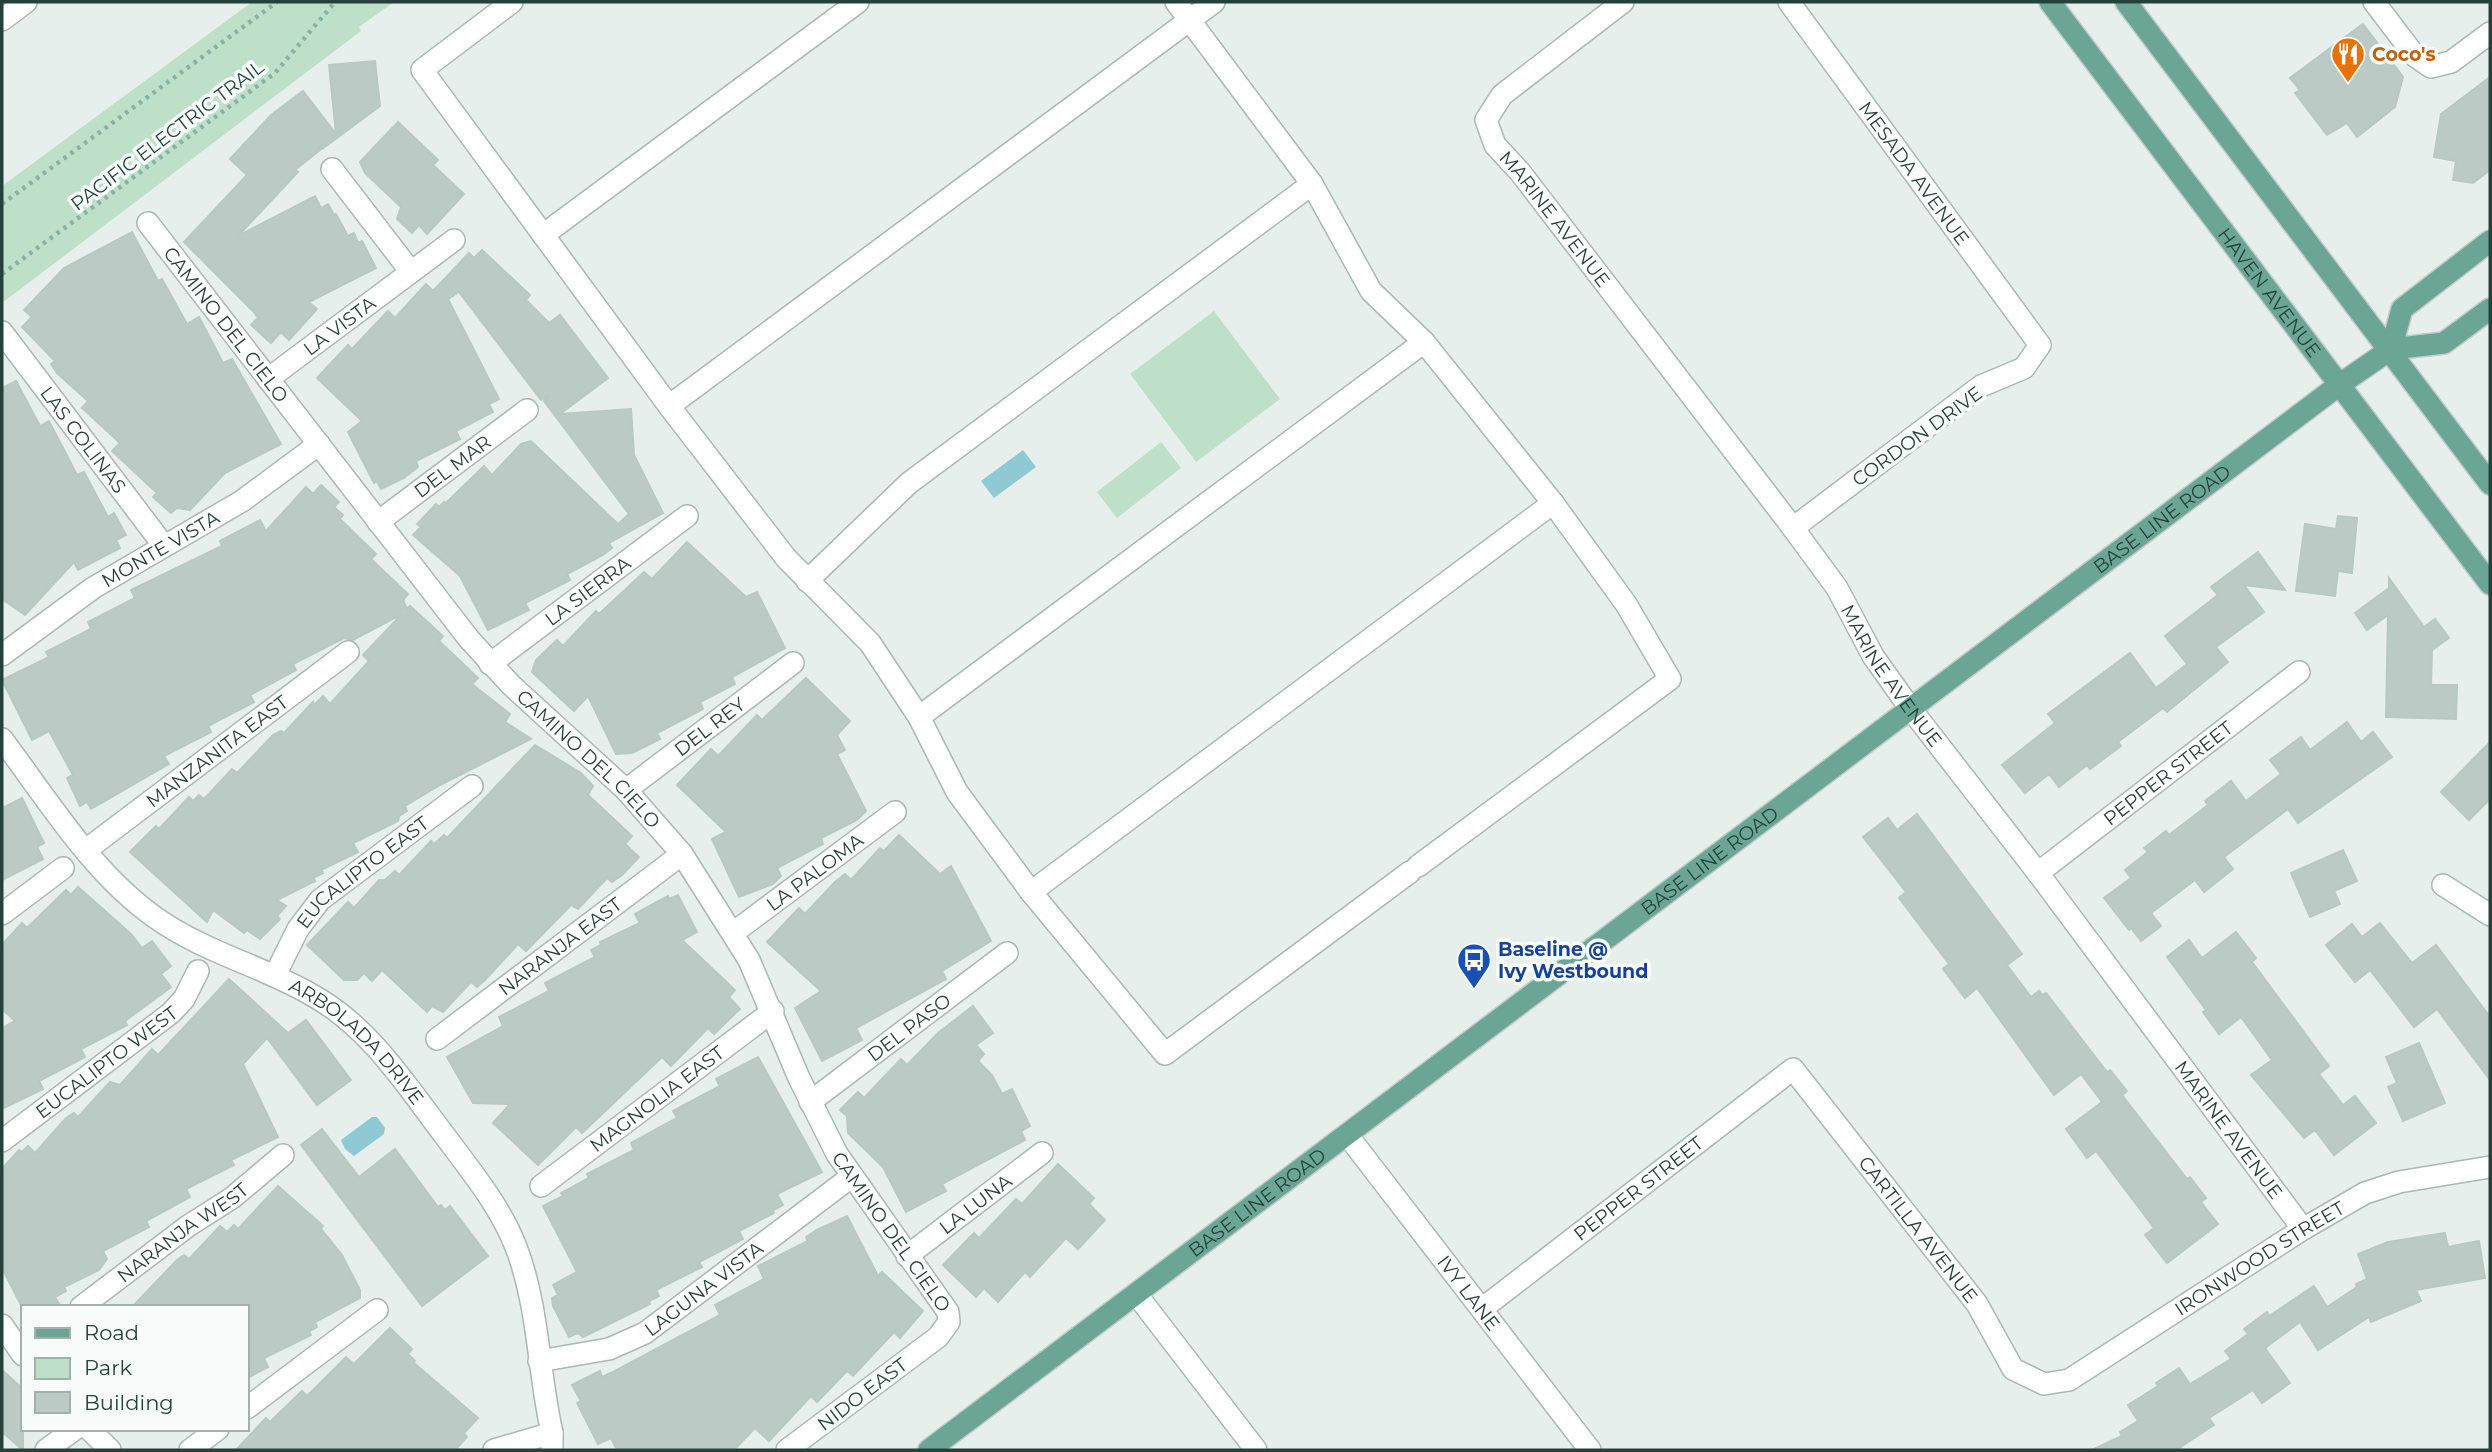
<svg xmlns="http://www.w3.org/2000/svg" width="2492" height="1452" font-family="Montserrat,sans-serif">
<rect width="100%" height="100%" fill="#e6efeb"/>
<g fill="#bfe0c8">
<path d="M252 2H394L359 27 361 31 2 303V186Z"/>
<path d="M1214 311 1280 399 1196 462 1130 374Z"/>
<path d="M1161 442 1181 468 1117 518 1097 492Z"/>
</g>
<g fill="#8ec9d4">
<path d="M1023 450 1036 467 994 498 981 481Z"/>
<path d="M372 1117H377L385 1128 384 1134 354 1156 345 1149 341 1140Z"/>
</g>
<g fill="#bbcac4" stroke="#b8c9c2" stroke-width="2">
<path d="M2363 24 2403 77 2395 107 2357 137 2347 123 2327 135 2295 93 2300 90 2290 78Z"/>
<path d="M375 61 380 106 322 149 318 146 320 150 295 170 298 172 238 236 315 196 321 208 328 204 334 215 336 214 348 236 354 233 358 243 362 241 376 268 309 302 317 309 289 340 281 332 271 343 251 325 258 318 253 311 184 242 247 175 230 159 271 115 303 91 336 134 329 65Z"/>
<path d="M2490 77V170L2473 183 2453 180 2456 161 2434 157 2441 114Z"/>
<path d="M398 122 438 160 433 165 464 194 427 234 419 225 412 233 397 219 401 207 365 173 360 162Z"/>
<path d="M132 232 158 281 162 279 187 324 199 317 223 363 232 359 281 444 225 473 190 510 177 508 171 513 153 497 157 493 112 451 120 443 82 408 88 401 57 373 51 364 55 361 22 327 32 317 24 310 64 268Z"/>
<path d="M482 250 530 295 526 300 549 323 560 315 608 378 560 414 631 409 634 455 663 513 609 543 612 548 603 555 567 574 570 580 525 603 529 610 488 630 460 576 413 535 421 527 417 524 436 504 439 507 444 502 446 503 484 466 492 475 521 444 531 441 618 524 629 514 544 401 549 395 541 400 459 292 448 299 499 399 489 404 493 412 456 431 460 439 416 461 418 467 404 478 381 489 377 481 374 483 348 432 362 421 317 378 348 345 352 349 388 311 395 318 426 284 433 291 469 253 474 258Z"/>
<path d="M16 381 40 426 49 421 77 475 84 472 108 517 114 513 126 535 116 540 120 548 78 570 74 562 25 615 2 599V388Z"/>
<path d="M321 485 339 502 334 507 343 515 340 519 376 554 371 559 408 594 403 600 407 609 410 606 443 636 439 641 478 678 472 684 510 714 505 722 531 739 440 785 405 806 407 811 399 816 398 821 353 843 358 852 321 870 323 873 313 878 315 881 277 900 286 906 277 916 280 919 260 939 247 930 244 933 213 910 207 922 130 852 156 826 159 829 189 797 193 801 199 795 204 799 232 769 237 773 273 735 281 731 284 733 313 702 314 705 323 696 330 704 369 661 363 655 402 614 353 640 344 638 293 664 296 670 250 695 254 702 208 726 211 732 164 756 169 764 91 809 87 802 80 806 67 778 73 775 49 731 32 740 2 680 49 657 46 652 91 629 88 622 135 598 131 590 222 546 220 541 260 520 266 531 306 487 313 494Z"/>
<path d="M2338 516 2357 518 2352 573 2338 571 2335 596 2296 591 2305 524 2336 529Z"/>
<path d="M687 542 746 597 757 592 785 648 732 677 735 684 700 702 703 709 657 733 660 739 632 753 616 754 588 696 574 711 532 672 536 660 557 640 563 646 596 611 599 614 644 572 652 579Z"/>
<path d="M2258 552 2285 590 2244 585 2264 612 2216 647 2228 662 2167 712 2163 708 2118 742 2121 746 2090 769 2087 765 2059 787 2049 774 2025 793 2002 765 2055 723 2048 714 2130 653 2156 688 2187 664 2165 636 2218 595 2211 587Z"/>
<path d="M2389 578 2424 627 2435 619 2449 638 2432 650 2431 685H2457L2456 719 2386 717 2388 615 2367 630 2355 613 2389 588Z"/>
<path d="M806 678 850 721 837 735 845 750 837 754 866 811 857 820 821 838 823 844 777 868 781 876 773 884 739 897 712 839 726 832 677 785 711 749 718 756 757 715 762 720Z"/>
<path d="M2347 722 2361 742 2373 732 2392 757 2298 823 2288 809 2224 857 2233 869 2204 892 2195 880 2151 913 2161 926 2141 941 2131 928 2129 930 2104 898 2131 878 2125 870 2148 852 2144 848 2166 831 2169 835 2208 805 2205 801 2231 781 2246 801 2281 774 2270 760 2301 737 2310 750Z"/>
<path d="M2490 742V799L2469 820 2441 792Z"/>
<path d="M535 745 581 773 593 786 588 795 632 836 625 844 639 857 622 875 612 882 607 878 578 909 571 905 526 951 518 944 485 980 477 987 471 982 443 1012 432 1006 427 1012 382 970 372 981 364 973 357 980H344L307 945 348 902 354 908 379 880H385L395 871 399 875 431 841 434 844 444 835 447 838Z"/>
<path d="M22 798 44 843 37 847 43 859 2 880V808Z"/>
<path d="M1917 814 2022 954 2007 965 2031 997 2039 991 2042 995 2046 993 2107 1072 2110 1070 2127 1091 2122 1095 2187 1179 2190 1177 2206 1198 2201 1202 2218 1224 2167 1263 2145 1235 2154 1228 2096 1151 2087 1158 2066 1129 2102 1102 2081 1074 2054 1095 1977 988 1965 998 1943 969 1949 964 1899 898 1906 892 1863 837 1888 818 1897 830Z"/>
<path d="M899 835 940 874 951 866 991 941 942 971 946 979 856 1028 862 1040 822 1061 795 1008 821 991 767 942 799 908 805 914 835 882 845 874 851 880 880 848 884 851Z"/>
<path d="M2343 850 2357 881 2334 891 2340 904 2310 917 2291 873Z"/>
<path d="M78 887 131 934 142 948 152 941 171 966 161 974 171 987 125 1021 127 1025 81 1049 85 1057 39 1081 43 1089 2 1109V1028L15 1021 2 1009V945L22 923 27 928 66 890 71 895Z"/>
<path d="M678 895 697 932 682 940 735 990 729 997 740 1009 714 1034 708 1028 671 1066 662 1057 582 1133 576 1127 538 1165 493 1123 510 1104 473 1103 447 1057 503 1026 499 1017 549 991 545 983 595 957 591 950 601 945 600 942 640 923 635 914 668 896 669 899Z"/>
<path d="M2380 923 2412 963 2436 945 2490 1017V1080L2437 1009 2414 1027 2370 970 2355 982 2326 945 2352 924 2362 937Z"/>
<path d="M2236 932 2256 958 2252 962 2329 1066 2319 1074 2343 1105 2355 1096 2376 1123 2334 1155 2315 1130 2304 1138 2251 1075 2272 1060 2241 1017 2219 1034 2203 1012 2206 1010 2167 957 2189 940 2202 958Z"/>
<path d="M229 979 288 1033 306 1020 351 1080 317 1105 267 1038 243 1064 278 1137 231 1160 234 1165 186 1189 190 1197 146 1221 149 1227 103 1251 107 1259 99 1270 64 1287 66 1291 55 1297 61 1307H22L2 1268V1169L19 1150 22 1152 28 1146 35 1153 66 1118 74 1113 78 1117 110 1082 120 1085 152 1049 158 1055Z"/>
<path d="M973 1006 993 1033 976 1045 984 1054 978 1061 992 1075 1002 1094 1012 1089 1030 1126 1021 1131 1025 1140 942 1184 946 1191 906 1212 883 1167 848 1133 847 1116 840 1110 858 1092 864 1098 901 1059 907 1065 938 1033Z"/>
<path d="M2419 1043 2445 1103 2403 1121 2388 1087 2397 1083 2386 1057Z"/>
<path d="M758 1057 822 1172 777 1194 783 1205 773 1210 774 1213 739 1231 743 1239 699 1262 702 1267 656 1290 659 1296 649 1301 650 1304 583 1337 578 1333 569 1337 553 1306 552 1298 558 1295 553 1285 577 1272 543 1206 563 1196 561 1193 589 1178 587 1174 634 1150 631 1143 677 1118 673 1111 720 1086 716 1079Z"/>
<path d="M322 1129 359 1177 395 1149 438 1207 441 1205 445 1210 450 1206 488 1256 422 1306 301 1145Z"/>
<path d="M1058 1164 1094 1198 1089 1204 1105 1220 1078 1249 1066 1238 1030 1277 1025 1272 998 1302 984 1288 976 1297 943 1265 974 1233 979 1238 1016 1199 1022 1204Z"/>
<path d="M278 1186 323 1226 321 1229 342 1255 360 1290V1298L315 1322 317 1327 309 1331 311 1335 264 1358 268 1367 247 1378V1307H132L177 1260 184 1255 189 1259 220 1226 227 1232 234 1225 238 1229Z"/>
<path d="M847 1216 878 1276 882 1272 923 1311 900 1338 894 1332 853 1376 847 1371 817 1402 811 1396 769 1441 755 1428 734 1450H617L611 1438 598 1444 577 1403 581 1401 572 1385 600 1371 602 1377 613 1372 720 1315 715 1305 764 1279 758 1266 808 1241 806 1237 817 1230Z"/>
<path d="M2445 1233 2448 1247 2479 1241 2485 1278 2416 1290 2421 1301 2371 1322 2369 1317 2318 1350 2300 1322 2265 1348 2290 1383 2262 1403 2253 1390 2209 1418 2214 1425 2176 1450H2092L2122 1436 2120 1432 2138 1421 2128 1405 2158 1386 2156 1383 2179 1368 2190 1384 2231 1359 2225 1351 2248 1334 2244 1329 2267 1312 2269 1316 2314 1286 2327 1307 2357 1287 2356 1284 2367 1279 2358 1254 2388 1242Z"/>
<path d="M390 1328 412 1349 408 1354 415 1361 414 1363 478 1418 464 1433 467 1437 455 1450H236L266 1418 270 1422 302 1391 307 1396 346 1357 354 1364Z"/>
<path d="M2 1370 23 1389V1450L2 1432Z"/>
</g>
<g fill="none" stroke-linecap="round" stroke-linejoin="round">
<g stroke="#a8b8b2" stroke-width="24">
<g id="minor">
<path d="M512 2 422 70 669 406 786 558 870 643 919 717 957 792 1031 892 1165 1054 1410 872"/>
<path d="M1176 2 1312 184 1371 291 1424 342 1553 503 1626 604 1670 679 1418 866"/>
<path id="s1" d="M1623 2 1502 95 1486 120 1495 145 1520 172 1793 528 1837 588 1873 656 1910 708 2038 873 2303 1229"/>
<path id="s2" d="M1789 2 2040 345 2024 368 1981 386 1793 528"/>
<path d="M2374 2 2415 56 2431 67 2451 62 2490 33"/>
<path d="M2 20 26 2"/>
<path d="M332 169 411 272"/>
<path id="s3" d="M148 223 469 639 511 685 626 790 682 854 749 960 799 1078 837 1154 948 1312 949 1322 938 1337 787 1450"/>
<path d="M543 235 858 2"/>
<path id="s4" d="M2 332 164 546"/>
<path id="s5" d="M268 379 454 240"/>
<path d="M669 406 1214 2"/>
<path id="s6" d="M378 522 527 410"/>
<path d="M807 581 909 483 1312 184"/>
<path id="s7" d="M2 655 93 588 242 501 319 444"/>
<path id="s8" d="M490 664 687 516"/>
<path d="M919 717 1424 342"/>
<path id="s9" d="M2 739C48 800 92 873 156 918 204 952 262 966 312 995 370 1027 406 1085 445 1136 471 1171 500 1206 516 1247 539 1307 538 1371 552 1433V1450"/>
<path id="s10" d="M626 790 793 663"/>
<path id="s11" d="M86 850 348 652"/>
<path id="s12" d="M2038 873 2299 672"/>
<path d="M2443 885 2490 915"/>
<path d="M1031 892 1553 503"/>
<path d="M2 914 63 868"/>
<path id="s13" d="M733 933 895 812"/>
<path id="s14" d="M275 975 298 929 320 900 472 786"/>
<path id="s15" d="M437 1039 682 854"/>
<path id="s16" d="M810 1102 1007 953"/>
<path id="s17" d="M1348 1136 1590 1450"/>
<path id="s18" d="M2 1141 171 1013 184 999 198 971"/>
<path id="s19" d="M541 1186 773 1011"/>
<path id="s20" d="M907 1256 1042 1153"/>
<path d="M1137 1295 1256 1450"/>
<path id="s21" d="M81 1307 188 1226 232 1198 283 1155"/>
<path id="s22" d="M1483 1308 1793 1069 1977 1304 2013 1369 2044 1384 2069 1380 2303 1229 2365 1193 2399 1182 2490 1167"/>
<path d="M2 1325 23 1355"/>
<path id="s23" d="M539 1361 609 1349 645 1333 851 1177"/>
<path d="M247 1408 377 1310"/>
<path d="M89 1429 110 1450"/>
<path d="M46 1450 75 1429"/>
<path d="M190 1450 218 1429"/>
<path d="M494 1450 552 1433"/>
</g>
</g>
<g stroke="#c2cac8" stroke-width="24">
<g id="major">
<path id="s24" d="M2050 2 2490 584"/>
<path d="M2126 2 2490 484"/>
<path d="M2391 349 2402 309 2490 241"/>
<path id="s25" d="M929 1450 2339 385 2391 349 2444 343 2490 309"/>
</g>
</g>
<g stroke="#86b3a5" stroke-width="4.5" stroke-dasharray="3.5 5" stroke-linecap="butt">
<path d="M2 204 277 2"/>
<path d="M2 274 275 73 335 2"/>
</g>
<use href="#minor" stroke="#fff" stroke-width="21"/>
<use href="#major" stroke="#6aa596" stroke-width="21"/>
</g>
<defs>
<g id="restaurant-pin" transform="scale(1.75)"><path d="M0 17L-7.5 6A9.5 9.5 0 1 1 7.5 6Z" fill="#e8710a" stroke="#f7fbf9"/><path d="M-5-6h1v4h1v-4h1v4h1v-4h1v5L-1.5 .5V6h-2V.5L-5-1ZM5-6V6H3V1.5H1.5Q1.5-4 5-6Z" fill="#fff"/></g>
<g id="bus-pin" transform="scale(1.75)"><path d="M0 17L-7.5 6A9.5 9.5 0 1 1 7.5 6Z" fill="#1a4fb4" stroke="#f7fbf9"/><path d="M-5-6H5V4H4V6H2V4H-2V6H-4V4H-5ZM-3.5-4V0h7V-4ZM-3.5 1.2v1.5H-2V1.2ZM2 1.2v1.5H3.5V1.2Z" fill="#fff"/></g>
</defs>
<g fill-rule="evenodd">
<use href="#restaurant-pin" x="2348" y="54"/>
<use href="#bus-pin" x="1474" y="960"/>
</g>
<g text-anchor="middle" stroke-width="7" stroke-linejoin="round" paint-order="stroke">
<g font-size="19" font-weight="bold" fill="#c56008" stroke="#f7fbf9" text-anchor="start">
<text x="2372" y="61">Coco's</text>
</g>
<g font-size="19" fill="#24423a" stroke="#f7fbf9">
<text transform="translate(167 135) rotate(-37)" y="7">PACIFIC ELECTRIC TRAIL</text>
<text dy="7" stroke="none"><textPath href="#s2" startOffset="212">MESADA AVENUE</textPath></text>
<text dy="7" stroke="none"><textPath href="#s1" startOffset="304">MARINE AVENUE</textPath></text>
<text dy="7" stroke="none"><textPath href="#s24" startOffset="364">HAVEN AVENUE</textPath></text>
<text dy="7" stroke="none"><textPath href="#s3" startOffset="128">CAMINO DEL CIELO</textPath></text>
<text dy="7" stroke="none"><textPath href="#s5" startOffset="89">LA VISTA</textPath></text>
<text transform="translate(1917 436) rotate(-36)" y="7">CORDON DRIVE</text>
<text dy="7" stroke="none"><textPath href="#s4" startOffset="135">LAS COLINAS</textPath></text>
<text dy="7" stroke="none"><textPath href="#s6" startOffset="93">DEL MAR</textPath></text>
<text dy="7" stroke="none"><textPath href="#s25" startOffset="1545">BASE LINE ROAD</textPath></text>
<text dy="7" stroke="none"><textPath href="#s7" startOffset="191">MONTE VISTA</textPath></text>
<text dy="7" stroke="none"><textPath href="#s8" startOffset="122">LA SIERRA</textPath></text>
<text dy="7" stroke="none"><textPath href="#s1" startOffset="872">MARINE AVENUE</textPath></text>
<text dy="7" stroke="none"><textPath href="#s10" startOffset="105">DEL REY</textPath></text>
<text dy="7" stroke="none"><textPath href="#s11" startOffset="164">MANZANITA EAST</textPath></text>
<text dy="7" stroke="none"><textPath href="#s3" startOffset="695">CAMINO DEL CIELO</textPath></text>
<text dy="7" stroke="none"><textPath href="#s12" startOffset="164">PEPPER STREET</textPath></text>
<text dy="7" stroke="none"><textPath href="#s25" startOffset="978">BASE LINE ROAD</textPath></text>
<text dy="7" stroke="none"><textPath href="#s13" startOffset="102">LA PALOMA</textPath></text>
<text dy="7" stroke="none"><textPath href="#s14" startOffset="138">EUCALIPTO EAST</textPath></text>
<text dy="7" stroke="none"><textPath href="#s15" startOffset="154">NARANJA EAST</textPath></text>
<text dy="7" stroke="none"><textPath href="#s16" startOffset="124">DEL PASO</textPath></text>
<text dy="7" stroke="none"><textPath href="#s9" startOffset="476">ARBOLADA DRIVE</textPath></text>
<text dy="7" stroke="none"><textPath href="#s18" startOffset="131">EUCALIPTO WEST</textPath></text>
<text dy="7" stroke="none"><textPath href="#s19" startOffset="145">MAGNOLIA EAST</textPath></text>
<text dy="7" stroke="none"><textPath href="#s1" startOffset="1438">MARINE AVENUE</textPath></text>
<text dy="7" stroke="none"><textPath href="#s22" startOffset="196">PEPPER STREET</textPath></text>
<text dy="7" stroke="none"><textPath href="#s20" startOffset="86">LA LUNA</textPath></text>
<text dy="7" stroke="none"><textPath href="#s25" startOffset="411">BASE LINE ROAD</textPath></text>
<text dy="7" stroke="none"><textPath href="#s22" startOffset="595">CARTILLA AVENUE</textPath></text>
<text dy="7" stroke="none"><textPath href="#s21" startOffset="126">NARANJA WEST</textPath></text>
<text dy="7" stroke="none"><textPath href="#s3" startOffset="1262">CAMINO DEL CIELO</textPath></text>
<text dy="7" stroke="none"><textPath href="#s22" startOffset="1050">IRONWOOD STREET</textPath></text>
<text dy="7" stroke="none"><textPath href="#s23" startOffset="184">LAGUNA VISTA</textPath></text>
<text dy="7" stroke="none"><textPath href="#s17" startOffset="198">IVY LANE</textPath></text>
<text transform="translate(862 1394) rotate(-37)" y="7">NIDO EAST</text>
</g>
<g font-size="19" font-weight="bold" fill="#164399" stroke="#f7fbf9" text-anchor="start">
<text x="1498" y="956">Baseline @<tspan x="1498" dy="22">Ivy Westbound</tspan></text>
</g>
</g>
<rect width="2492" height="1452" fill="none" stroke="#24423a" stroke-width="7"/>
<rect x="21" y="1305" width="228" height="126" fill="#f7fbf9" stroke="#a3b1ad" stroke-width="2"/>
<rect x="35" y="1328" width="35" height="10" fill="#6aa596" stroke="#a3b1ad" stroke-width="2"/>
<text x="84" y="1340" font-size="21" fill="#24423a">Road</text>
<rect x="35" y="1358" width="35" height="21" fill="#bfe0c8" stroke="#a3b1ad" stroke-width="2"/>
<text x="84" y="1375" font-size="21" fill="#24423a">Park</text>
<rect x="35" y="1392" width="35" height="21" fill="#bbcac4" stroke="#a3b1ad" stroke-width="2"/>
<text x="84" y="1410" font-size="21" fill="#24423a">Building</text>
</svg>
